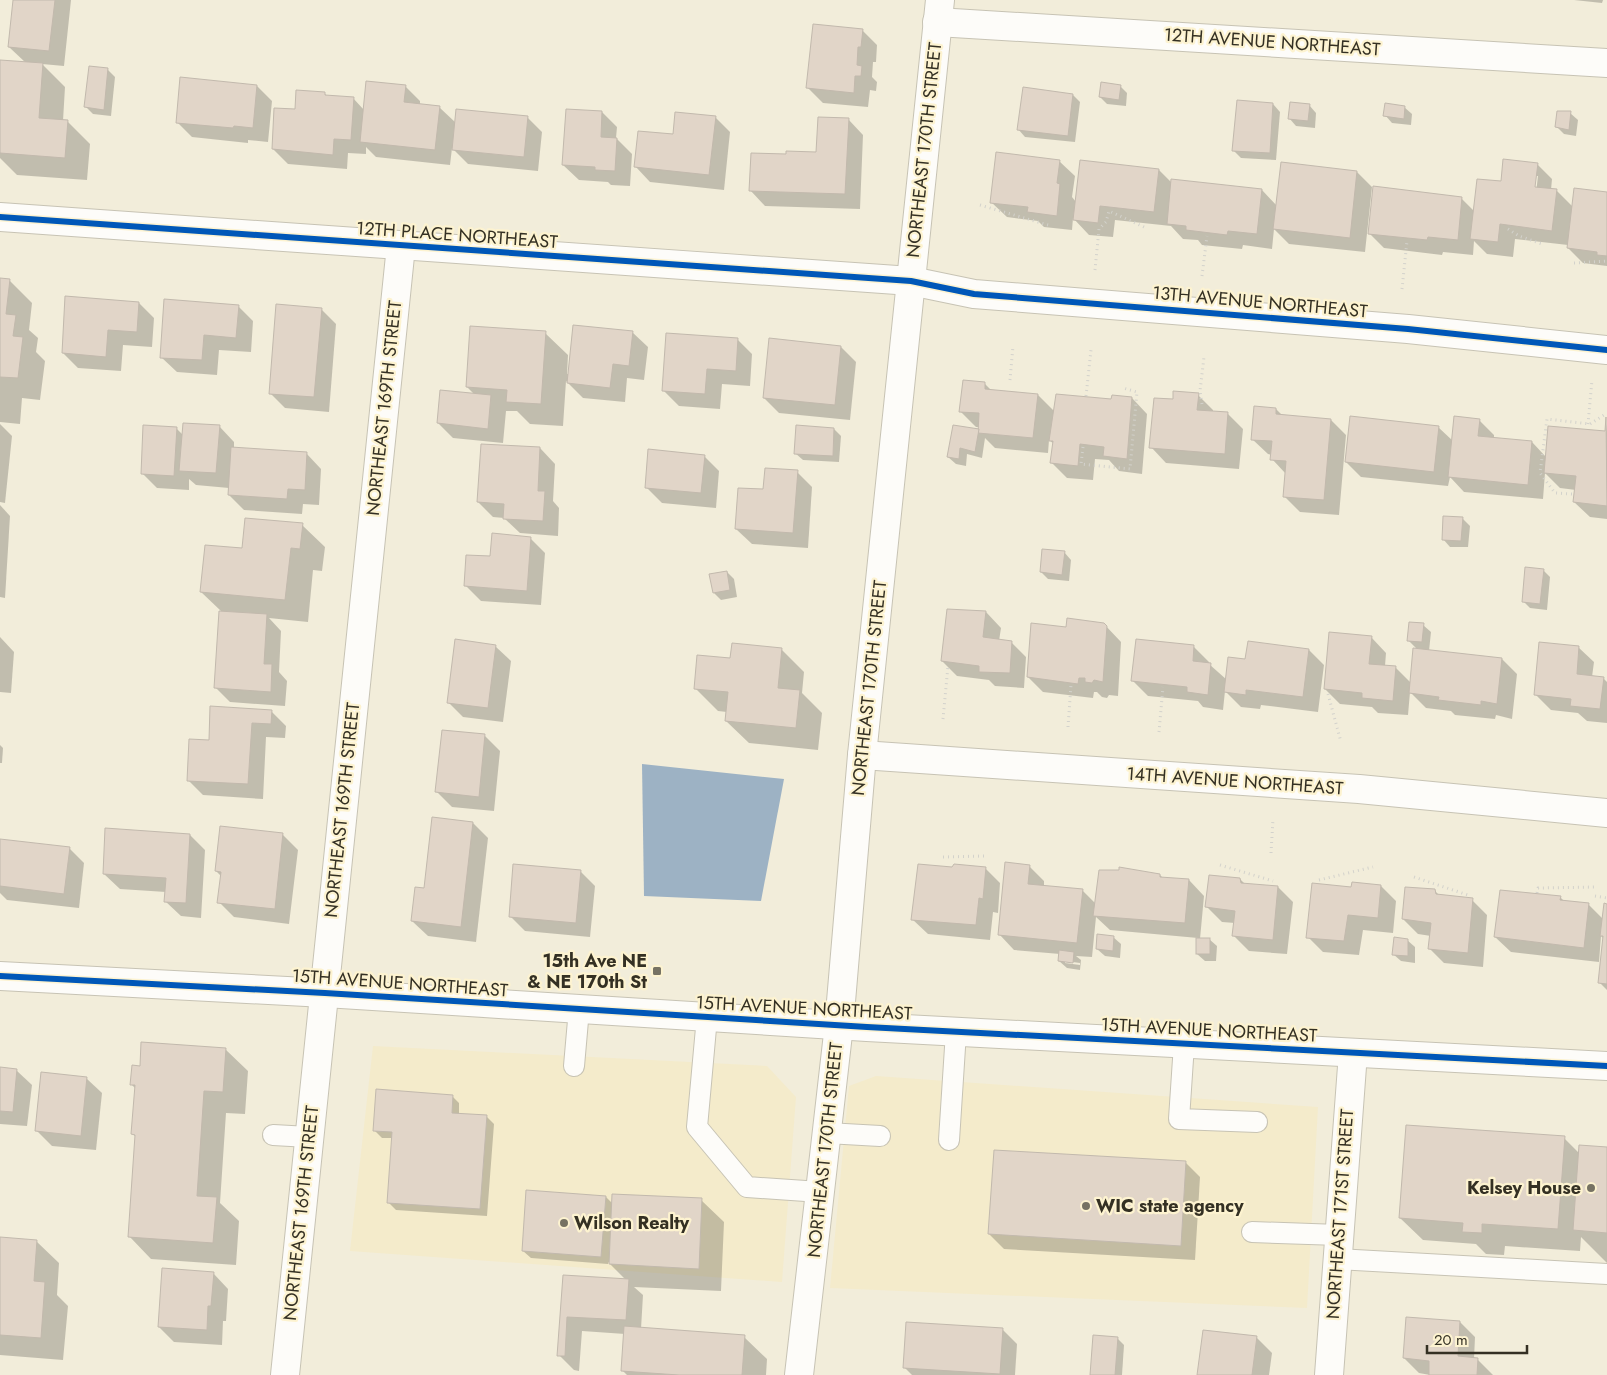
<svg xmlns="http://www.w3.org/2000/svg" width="1607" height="1375" font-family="Jost,sans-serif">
<rect width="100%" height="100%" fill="#f2edda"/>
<g fill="#f4ebcb">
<path d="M373 1046 767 1066 796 1097 782 1282 350 1251Z"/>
<path d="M876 1076 1318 1107 1307 1308 830 1288 849 1086Z"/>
</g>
<path fill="#9db2c4" d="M642 764 784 779 761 901 644 896Z"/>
<g fill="#0003" fill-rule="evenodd">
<path d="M15 0H71L64 66 42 64 65 87 63 121H67L90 144 87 180 17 175 0 158V61L26 63 9 47Z"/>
<path d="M1574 0H1603L1602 3Z"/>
<path d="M862 30 877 45 876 62H873L872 77 877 82 876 91 870 90 868 107 823 103 808 88Z"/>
<path d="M107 69 115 77 111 116 93 114 86 107Z"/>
<path d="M257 86 272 101 268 142 248 140V143L192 137 177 122Z"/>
<path d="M405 86 420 101V105L439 107 456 123 527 117 542 132 538 171 468 164 452 148 450 165 376 157 366 147V154L348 153 347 169 288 164 273 149 296 111 324 93 328 97 353 98 364 110Z"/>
<path d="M1120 86 1127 93 1126 106 1107 104 1100 97Z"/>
<path d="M1073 95 1080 102 1075 142 1025 137 1018 129Z"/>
<path d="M1273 104 1280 112 1276 160 1241 158 1233 150Z"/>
<path d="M1309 105 1316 113 1315 128 1296 126 1289 118Z"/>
<path d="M1404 107 1412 114 1411 125 1392 123 1385 115Z"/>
<path d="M602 112 617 127 616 138 632 154 630 186 611 185 608 182 579 180 563 165Z"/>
<path d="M1570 113 1578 120 1576 136 1564 134 1557 127Z"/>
<path d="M715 117 730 132 724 190 650 182 635 166 674 136Z"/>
<path d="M848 119 863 135 860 209 765 206 750 190 787 156 818 153Z"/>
<path d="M1059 161 1075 176 1072 197 1076 202 1159 170 1172 183V181L1262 190 1277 206 1357 172 1372 187 1365 252 1289 244 1274 229 1272 249 1243 245 1242 249 1202 245 1198 240 1183 239 1171 226 1115 220 1113 237 1089 235 1073 218 1072 230 1044 227 1038 221 1007 217 991 202Z"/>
<path d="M1537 164 1552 179 1551 190 1557 191 1573 207 1607 194V266L1583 263 1568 248V245L1515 239 1513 257 1487 254 1474 241 1473 255 1443 252 1442 255 1384 248 1369 233 1461 198 1475 212 1502 183ZM1535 176H1538L1536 193H1533Z"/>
<path d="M0 280H9L32 303 29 330 38 338 36 352 45 361 40 400 22 398 20 424 0 422Z"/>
<path d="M139 303 154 318 152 347 123 345 121 371 78 368 63 353Z"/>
<path d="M238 306 253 321 251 352 219 350 217 375 177 372 161 357Z"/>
<path d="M321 309 336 324 329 412 285 408 270 393Z"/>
<path d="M632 332 648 347 644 380 627 378 625 402 583 398 566 381 563 426 530 424 517 411H506L503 443 453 438 438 423 475 395 467 387 545 333 568 355 567 374H569Z"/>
<path d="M737 339 752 354 750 386 722 384 720 409 679 406 664 391Z"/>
<path d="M841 347 856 362 850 420 779 413 764 398Z"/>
<path d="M984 383 992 391 1038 395 1055 412 1112 401 1113 397 1132 398 1147 414 1142 474 1119 471 1109 460 1095 459 1093 480 1067 478 1052 463 1054 444 1049 440 1048 453 995 448 985 438 982 458 967 454 966 466 956 464 948 457 980 430V427H976L961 412Z"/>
<path d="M1198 395 1213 410V412L1228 414 1243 429 1239 469 1166 463 1151 447 1174 401Z"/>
<path d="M1276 409 1283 416 1331 420 1346 435 1339 515 1300 512 1285 497 1286 474 1272 459V455L1268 454 1252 439Z"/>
<path d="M1479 420 1494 435V439L1532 442 1546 457 1549 427 1606 433 1607 424V519L1590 517 1574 502 1576 490 1560 488 1545 473 1543 499 1464 492 1450 477 1448 486 1361 477 1346 462 1438 427 1453 441Z"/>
<path d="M0 424 12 436 5 503 0 502Z"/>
<path d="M219 426 234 442V449L306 453 321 469 319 505 303 504 302 514 244 510 229 495V488L196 485 189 479V490L157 488 142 473 176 428 183 435Z"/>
<path d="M834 429 841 436 839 462 803 460 795 453Z"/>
<path d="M540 448 555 464 553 501 559 508 558 536 520 533 504 518 493 517 478 502Z"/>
<path d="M704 456 719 471 716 508 662 503 646 487Z"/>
<path d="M797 472 812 487 808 548 752 544 736 529 765 490Z"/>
<path d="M0 505 10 516 5 598 0 597Z"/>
<path d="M1462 518 1470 526 1468 547H1450L1443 539Z"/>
<path d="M302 525 325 547 322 571 313 570 308 622 269 618 281 631 279 672 287 681 285 706 230 702 215 687 221 611 201 592 243 549Z"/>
<path d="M530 538 545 553 541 605 481 601 465 585 491 558Z"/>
<path d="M1064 552 1071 560 1069 581 1048 579 1041 572Z"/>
<path d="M1543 570 1550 577 1547 610 1530 608 1523 601Z"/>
<path d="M727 572 734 579 737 597 721 600 714 593Z"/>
<path d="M986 612 1001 628 999 641 1011 642 1026 657 1024 688 995 686 989 680 957 676 942 661Z"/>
<path d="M1104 624 1121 642 1118 696 1109 695 1107 698 1102 697 1097 692H1094L1093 698 1043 692 1028 677 1067 628Z"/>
<path d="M1423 625 1431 632 1429 651 1502 659 1517 674 1512 719 1496 715 1495 719 1455 715 1451 711 1426 708 1410 692 1408 715 1378 713 1372 707 1340 704 1325 689 1371 637 1386 653 1385 666 1395 667 1411 683 1418 650 1408 640Z"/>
<path d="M0 637 14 652 11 693 0 692Z"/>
<path d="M495 646 511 661 503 722 463 717 448 702Z"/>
<path d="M1194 647 1209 662V664L1227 680 1247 661 1309 650 1324 665 1318 712 1261 705 1260 709 1241 707 1225 691 1223 710 1203 707 1198 701 1148 696 1133 681Z"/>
<path d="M1578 647 1594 662 1592 677 1603 678 1607 682V723L1587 721 1578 713 1551 710 1536 695Z"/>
<path d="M781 649 804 672 802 693 822 713 818 750 749 743 726 721 727 712 718 711 695 688 731 660Z"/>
<path d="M271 711 286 726 285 738 266 737 263 799 203 795 188 780 210 742Z"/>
<path d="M485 736 500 751 494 811 452 807 437 792Z"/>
<path d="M0 745 3 748 2 763H0Z"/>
<path d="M473 823 488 838 476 942 428 936 412 921 425 890Z"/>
<path d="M282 834 298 850 289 924 234 917 219 902 221 876 216 871Z"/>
<path d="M190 835 205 850 201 918 181 916 165 901 166 892 120 889 104 874Z"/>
<path d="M0 840 69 848 84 863 79 908 7 900 0 893Z"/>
<path d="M1029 866 1044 881V887L1082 890 1096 904 1160 875 1163 878 1189 880 1204 896 1200 939H1209L1217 946 1216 961H1205L1197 954 1198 938 1110 930 1096 917 1092 957 1076 956 1081 960 1080 970 1067 968 1059 961 1060 954 1014 950 999 934ZM1065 961 1080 963V965L1065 963Z"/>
<path d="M985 868 1000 883 998 913 993 912 990 940 928 934 912 919 953 869Z"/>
<path d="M580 871 595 886 590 937 525 931 510 916Z"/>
<path d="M1240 879 1245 884 1278 887 1293 902 1287 954 1249 951 1234 936 1235 923 1222 922 1207 907Z"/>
<path d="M1381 886 1396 901 1393 933 1363 930 1359 955 1323 952 1308 937 1352 888Z"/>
<path d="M1435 891 1440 896 1472 900 1487 915 1483 967 1444 963 1429 948 1431 936 1418 934 1403 919Z"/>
<path d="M1560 897 1564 901 1588 904 1603 919 1607 905V990L1599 982 1604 939 1601 936 1599 962 1511 952 1495 937Z"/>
<path d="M1113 937 1121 944 1120 958 1105 956 1097 949Z"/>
<path d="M1407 940 1415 947V963L1401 961 1393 954Z"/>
<path d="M225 1049 248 1071 245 1114 226 1113 220 1203 239 1221 236 1265 151 1259 129 1236 136 1137 133 1134 136 1089 131 1084 141 1068Z"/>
<path d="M0 1069 16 1070 32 1085 27 1126 0 1124Z"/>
<path d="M86 1078 102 1093 96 1150 52 1146 36 1130Z"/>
<path d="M452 1096 459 1103V1114L486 1116 494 1124 487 1216 396 1210 388 1202 393 1138H382L374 1130Z"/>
<path d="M1564 1138 1579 1153 1607 1148V1263L1581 1237 1580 1251 1505 1246 1504 1255 1486 1254 1476 1244 1423 1240 1400 1218Z"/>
<path d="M1185 1162 1200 1177 1195 1260 1004 1249 989 1234Z"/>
<path d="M606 1197 613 1204 701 1200 724 1222 721 1291 634 1287 643 1295 641 1329 744 1337 767 1359 766 1375H627L622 1370 625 1334 582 1331 579 1371 574 1370 559 1355 564 1276 626 1280 608 1262V1264L531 1258 523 1251Z"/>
<path d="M0 1238 36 1241 59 1263 57 1295 68 1306 63 1360 0 1355Z"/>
<path d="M213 1273 228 1289 226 1321H223L222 1345 174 1342 159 1327Z"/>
<path d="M1460 1322 1475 1337 1474 1359H1477L1493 1375H1430L1419 1373 1404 1358Z"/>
<path d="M1002 1329 1017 1344 1015 1375H912L904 1367Z"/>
<path d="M1256 1337 1272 1353 1269 1375H1199Z"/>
<path d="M1117 1338 1124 1345 1122 1375H1091Z"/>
</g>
<g fill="#e1d5c8" stroke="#c2b9ad">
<path d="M13 0H55L49 51 8 47Z"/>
<path d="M813 24 863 29 861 47H858L857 65 862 66 861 76H855L854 93 806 88Z"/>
<path d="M0 60 43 63 39 118 68 120 65 158 0 153Z"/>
<path d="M89 66 108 68 104 110 84 107Z"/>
<path d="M180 77 257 85 253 128 234 126 233 128 176 123Z"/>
<path d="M366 81 406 85 404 102 440 106 435 150 360 142Z"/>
<path d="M1101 82 1121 85 1119 100 1099 97Z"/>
<path d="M1023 87 1073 94 1068 136 1017 130Z"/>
<path d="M296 90 325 92V95L354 97 351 140 334 139 333 155 272 149 274 108 295 109Z"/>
<path d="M1237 100 1273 103 1270 153 1232 151Z"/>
<path d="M1290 102 1310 104 1308 121 1288 119Z"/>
<path d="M1385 103 1405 106 1404 119 1383 116Z"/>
<path d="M456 109 528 116 524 157 452 150Z"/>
<path d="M566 109 602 111 601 137 617 138 615 171 595 170V167L562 165Z"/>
<path d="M1557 111H1571L1569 130 1555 127Z"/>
<path d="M675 112 716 116 709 175 634 167 638 131 673 134Z"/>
<path d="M818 117 849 118 845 194 749 191 751 153 786 154V151L816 152Z"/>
<path d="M996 152 1060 160 1057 183 1060 184 1057 216 1027 212 1028 207 990 203Z"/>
<path d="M1503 159 1538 163 1535 187 1557 189 1552 231 1500 224 1498 242 1470 239 1477 179 1501 181Z"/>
<path d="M1080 160 1159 169 1154 212 1100 206 1098 223 1073 220Z"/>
<path d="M1281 162 1357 171 1350 238 1273 229Z"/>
<path d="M1171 179 1262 189 1257 234 1228 231 1227 235 1186 230V226L1167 224Z"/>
<path d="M1373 186 1462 197 1458 240 1428 237 1427 240 1368 234Z"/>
<path d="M1574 188 1607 192V256L1597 255V252L1567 248Z"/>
<path d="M0 278 10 279 6 314 16 315 13 336 23 337 18 378 0 377Z"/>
<path d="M65 296 139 302 137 332 108 330 106 357 62 353Z"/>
<path d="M164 299 239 305 236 338 204 335 202 360 160 358Z"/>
<path d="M276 304 322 308 314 397 269 394Z"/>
<path d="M573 325 633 331 629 366 613 364 610 388 567 383Z"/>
<path d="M470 326 546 331 541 404 506 402 507 390 466 387Z"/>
<path d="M666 333 738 338 736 371 707 369 705 394 662 391Z"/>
<path d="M769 338 841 346 835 405 763 398Z"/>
<path d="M963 380 985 382V389L1038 394 1033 438 978 433 979 413 959 412Z"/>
<path d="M440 390 491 395 488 429 437 423Z"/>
<path d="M1173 391 1199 393 1197 410 1228 412 1225 454 1149 448 1154 398 1173 399Z"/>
<path d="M1056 394 1111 399 1112 395 1132 397 1127 459 1103 456 1104 447 1080 444 1078 466 1050 463 1053 441H1049Z"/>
<path d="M1254 406 1276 408V414L1331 419 1324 500 1283 497 1286 461 1270 460 1272 441 1251 440Z"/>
<path d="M1350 416 1439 426 1434 472 1345 462Z"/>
<path d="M1454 416 1480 419 1478 436 1532 441 1528 485 1448 477Z"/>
<path d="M1606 417 1607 506 1573 502 1576 476 1544 473 1548 426 1605 431Z"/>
<path d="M183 423 220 425 216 473 179 471Z"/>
<path d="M143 425 177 427 174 476 141 474Z"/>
<path d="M796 425 834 428 833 456 794 454Z"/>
<path d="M953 425 979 429 975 452 960 448 959 459 947 457Z"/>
<path d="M481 444 540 447 538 491H545L543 521 503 519 504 504 477 502Z"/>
<path d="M231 447 307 452 305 490 288 489 287 499 228 495Z"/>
<path d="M648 449 705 455 701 493 645 488Z"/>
<path d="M765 468 798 470 793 533 735 529 738 488 763 489Z"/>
<path d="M1443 516 1463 517 1461 541 1442 540Z"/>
<path d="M245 518 303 523 300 549 291 548 285 600 200 592 205 545 242 548Z"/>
<path d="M492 533 531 537 527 591 464 586 466 555 490 556Z"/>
<path d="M1042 549 1065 551 1062 575 1040 572Z"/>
<path d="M1525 567 1544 569 1540 604 1522 602Z"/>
<path d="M727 571 730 590 713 593 709 574Z"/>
<path d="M947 609 986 611 983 637 1012 641 1010 673 979 672V666L941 661Z"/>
<path d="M219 611 267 614 264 664H272L271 692 214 688Z"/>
<path d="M1067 618 1104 623 1107 626 1103 682 1094 680 1092 683 1085 682V678H1079L1078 684 1027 677 1031 623 1066 627Z"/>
<path d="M1409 622 1424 623 1422 642 1407 641Z"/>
<path d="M1329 632 1372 636 1369 664 1396 666 1393 701 1362 698V693L1324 689Z"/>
<path d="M455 639 496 645 488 708 447 703Z"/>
<path d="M1136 639 1194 645 1193 661 1211 663 1208 695 1187 692V687L1131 681Z"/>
<path d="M1248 641 1309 649 1303 697 1246 690V695L1224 692 1228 657 1245 659Z"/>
<path d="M1539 642 1579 646 1577 674 1604 677 1600 709 1570 706 1571 699 1534 695Z"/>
<path d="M732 643 782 648 778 688 800 690 796 728 725 721 728 692 694 689 697 655 730 658Z"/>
<path d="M1413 648 1502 658 1497 704 1481 701V705L1438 700 1439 697 1409 693Z"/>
<path d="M210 706 272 710 271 724 252 723 248 784 187 781 189 739 209 740Z"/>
<path d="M442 730 485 734 479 797 435 792Z"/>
<path d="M432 817 473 822 461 927 411 921 415 887 424 888Z"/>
<path d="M220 826 283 833 275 909 217 903 221 872 215 871Z"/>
<path d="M105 828 190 834 186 903 164 902 166 878 103 874Z"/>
<path d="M0 839 70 847 64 894 0 886Z"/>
<path d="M1005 862 1030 865 1028 884 1083 889 1077 943 998 935Z"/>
<path d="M513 864 581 870 576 923 509 917Z"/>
<path d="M918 864 952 867 954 864 986 867 983 899 979 898 976 925 911 920Z"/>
<path d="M1119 867 1160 874V877L1189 879 1185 923 1093 916 1099 870H1119Z"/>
<path d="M1209 875 1240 878 1241 883 1278 886 1273 940 1232 936 1235 911 1205 907Z"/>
<path d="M1352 882 1381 885 1378 918 1348 915 1344 941 1306 938 1312 883 1351 887Z"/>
<path d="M1405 887 1435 889 1436 894 1473 898 1468 953 1428 949 1431 923 1402 919Z"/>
<path d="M1500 890 1561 896 1560 900 1589 903 1584 948 1494 937Z"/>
<path d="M1604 903 1607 904V984L1598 983 1603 936H1600Z"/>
<path d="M1097 934 1114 936 1113 951 1096 949Z"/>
<path d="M1394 937 1408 939V956L1392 955Z"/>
<rect x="1196" y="938" width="14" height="16"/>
<path d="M1059 950 1074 952 1073 963 1058 961Z"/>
<path d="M141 1042 226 1048 223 1092 204 1091 197 1196 217 1197 213 1243 128 1237 135 1135 131 1134 135 1085H130L132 1065 140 1066Z"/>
<path d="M0 1067 17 1069 13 1112 0 1111Z"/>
<path d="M41 1072 87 1077 81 1136 35 1131Z"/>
<path d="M376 1089 453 1095 452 1113 487 1115 480 1209 387 1203 392 1132 373 1131Z"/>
<path d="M1406 1125 1565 1136 1558 1229 1482 1224V1233L1462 1232 1463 1223 1399 1218Z"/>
<path d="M1579 1145 1607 1147V1233L1573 1230Z"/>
<path d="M994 1150 1186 1161 1181 1246 988 1234Z"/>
<path d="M526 1190 606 1196 601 1257 522 1251Z"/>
<path d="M612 1194 702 1198 699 1269 609 1264Z"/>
<path d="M0 1237 37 1240 34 1281 45 1282 41 1338 0 1335Z"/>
<path d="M162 1268 214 1272 211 1306H208L207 1330 158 1327Z"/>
<path d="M563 1275 629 1279 626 1320 567 1317 565 1356H557Z"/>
<path d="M1406 1317 1460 1321 1458 1356 1478 1358 1477 1375H1429V1361L1403 1358Z"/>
<path d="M906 1322 1003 1328 1000 1374 903 1368Z"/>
<path d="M624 1326 745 1335 742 1375H679L621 1371Z"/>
<path d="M1203 1330 1257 1336 1252 1375H1197Z"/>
<path d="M1093 1335 1118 1337 1115 1375H1090Z"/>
</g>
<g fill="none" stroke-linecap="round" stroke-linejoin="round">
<g stroke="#c7c3b4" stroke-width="22">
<g id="service">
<path d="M707 1017 697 1127 747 1187 820 1192"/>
<path d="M1184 1044 1179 1119 1257 1122"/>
<path d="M574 1066 579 1009"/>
<path d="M827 1133 880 1136"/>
<path d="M273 1135 309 1137"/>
<path d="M949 1140 956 1032"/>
<path d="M1252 1232 1339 1235"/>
<path d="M1337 1259 1607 1274"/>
</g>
</g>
<g stroke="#c7c3b4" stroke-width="30">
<g id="minor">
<path d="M937 22 1607 63"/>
<path d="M0 217 911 281 974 294 1408 329 1607 350"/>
<path d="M862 755 1359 789 1607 813"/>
<path d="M285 1375 401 246"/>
<path d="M799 1375 839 1025 862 755 940 0"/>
<path d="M1329 1375 1353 1053"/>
</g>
</g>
<g stroke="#c7c3b4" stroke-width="30">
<path id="secondary" d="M0 976 325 993 867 1027 1607 1066"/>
</g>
<g stroke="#d3d2cc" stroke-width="3" stroke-dasharray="1 4" stroke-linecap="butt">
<path d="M980 205 1048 225"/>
<path d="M1508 229 1519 236 1542 244"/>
<path d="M1574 263 1607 261"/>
<path d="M1095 270 1099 229 1106 222 1109 211 1144 227"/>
<path d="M1202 276 1207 236"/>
<path d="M1402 289 1407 241"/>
<path d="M1010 380 1013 346"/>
<path d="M1086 396 1091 350"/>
<path d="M1202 404 1200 391 1204 357"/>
<path d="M1588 424 1592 380"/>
<path d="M1083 447 1081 464 1130 469 1137 392 1123 388"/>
<path d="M1572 494 1555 493 1540 473 1547 419 1590 424 1607 413"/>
<path d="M1328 694 1341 742"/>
<path d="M943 719 948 666"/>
<path d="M1068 727 1071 685"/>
<path d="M1159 732 1163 687"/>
<path d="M1271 853 1273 819"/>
<path d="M943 857 984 856"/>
<path d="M1220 865 1273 881"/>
<path d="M1414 877 1468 895"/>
<path d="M1319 880 1373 867"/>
<path d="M1537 893 1538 888 1596 887"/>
<path d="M1595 896 1607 898"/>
</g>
<use href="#service" stroke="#fdfcf9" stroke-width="20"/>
<use href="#minor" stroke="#fdfcf9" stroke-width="28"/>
<use href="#secondary" stroke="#fdfcf9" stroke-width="28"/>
<g stroke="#fdf3d0" stroke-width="9">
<g id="cycleway">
<path d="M0 217 911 281 974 294 1408 329 1607 350"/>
<path d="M0 976 325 993 867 1027 1607 1066"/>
</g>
</g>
<use href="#cycleway" stroke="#0057b8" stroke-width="6"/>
</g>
<g fill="#767263" stroke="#fdf3d0" stroke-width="2">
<rect x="652" y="966" width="10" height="10" rx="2.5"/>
<circle cx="1591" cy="1188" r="5"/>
<circle cx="1086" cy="1206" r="5"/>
<circle cx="564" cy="1223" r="5"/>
</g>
<g text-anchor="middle" stroke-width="4.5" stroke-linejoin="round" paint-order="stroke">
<g font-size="18" fill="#343023" stroke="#fdf3d0">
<text transform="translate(1272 42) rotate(4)" y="6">12TH AVENUE NORTHEAST</text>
<text transform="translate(924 150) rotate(-84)" y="6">NORTHEAST 170TH STREET</text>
<text transform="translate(457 235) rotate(4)" y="6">12TH PLACE NORTHEAST</text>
<text transform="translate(1260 302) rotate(5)" y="6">13TH AVENUE NORTHEAST</text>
<text transform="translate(384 408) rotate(-84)" y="6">NORTHEAST 169TH STREET</text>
<text transform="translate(869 688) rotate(-84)" y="6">NORTHEAST 170TH STREET</text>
<text transform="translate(1235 781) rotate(4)" y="6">14TH AVENUE NORTHEAST</text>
<text transform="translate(342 810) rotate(-84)" y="6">NORTHEAST 169TH STREET</text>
<text transform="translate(400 983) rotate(4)" y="6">15TH AVENUE NORTHEAST</text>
<text transform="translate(804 1008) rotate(3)" y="6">15TH AVENUE NORTHEAST</text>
<text transform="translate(1209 1030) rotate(3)" y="6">15TH AVENUE NORTHEAST</text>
<text transform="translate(825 1150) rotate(-84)" y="6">NORTHEAST 170TH STREET</text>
<text transform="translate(301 1213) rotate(-84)" y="6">NORTHEAST 169TH STREET</text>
<text transform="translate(1340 1214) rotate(-86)" y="6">NORTHEAST 171ST STREET</text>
</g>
<g font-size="18" font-weight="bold" fill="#343023" stroke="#fdf3d0" text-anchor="end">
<text x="647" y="967">15th Ave NE<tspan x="647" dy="21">&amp; NE 170th St</tspan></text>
<text x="1581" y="1194">Kelsey House</text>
<text x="1096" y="1212" text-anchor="start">WIC state agency</text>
<text x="574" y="1229" text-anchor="start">Wilson Realty</text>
</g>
</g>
<path d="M1427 1345v8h100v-8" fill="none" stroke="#343023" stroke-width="2.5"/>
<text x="1434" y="1345" font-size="15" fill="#343023" stroke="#fdf3d0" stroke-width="4" paint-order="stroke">20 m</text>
</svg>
